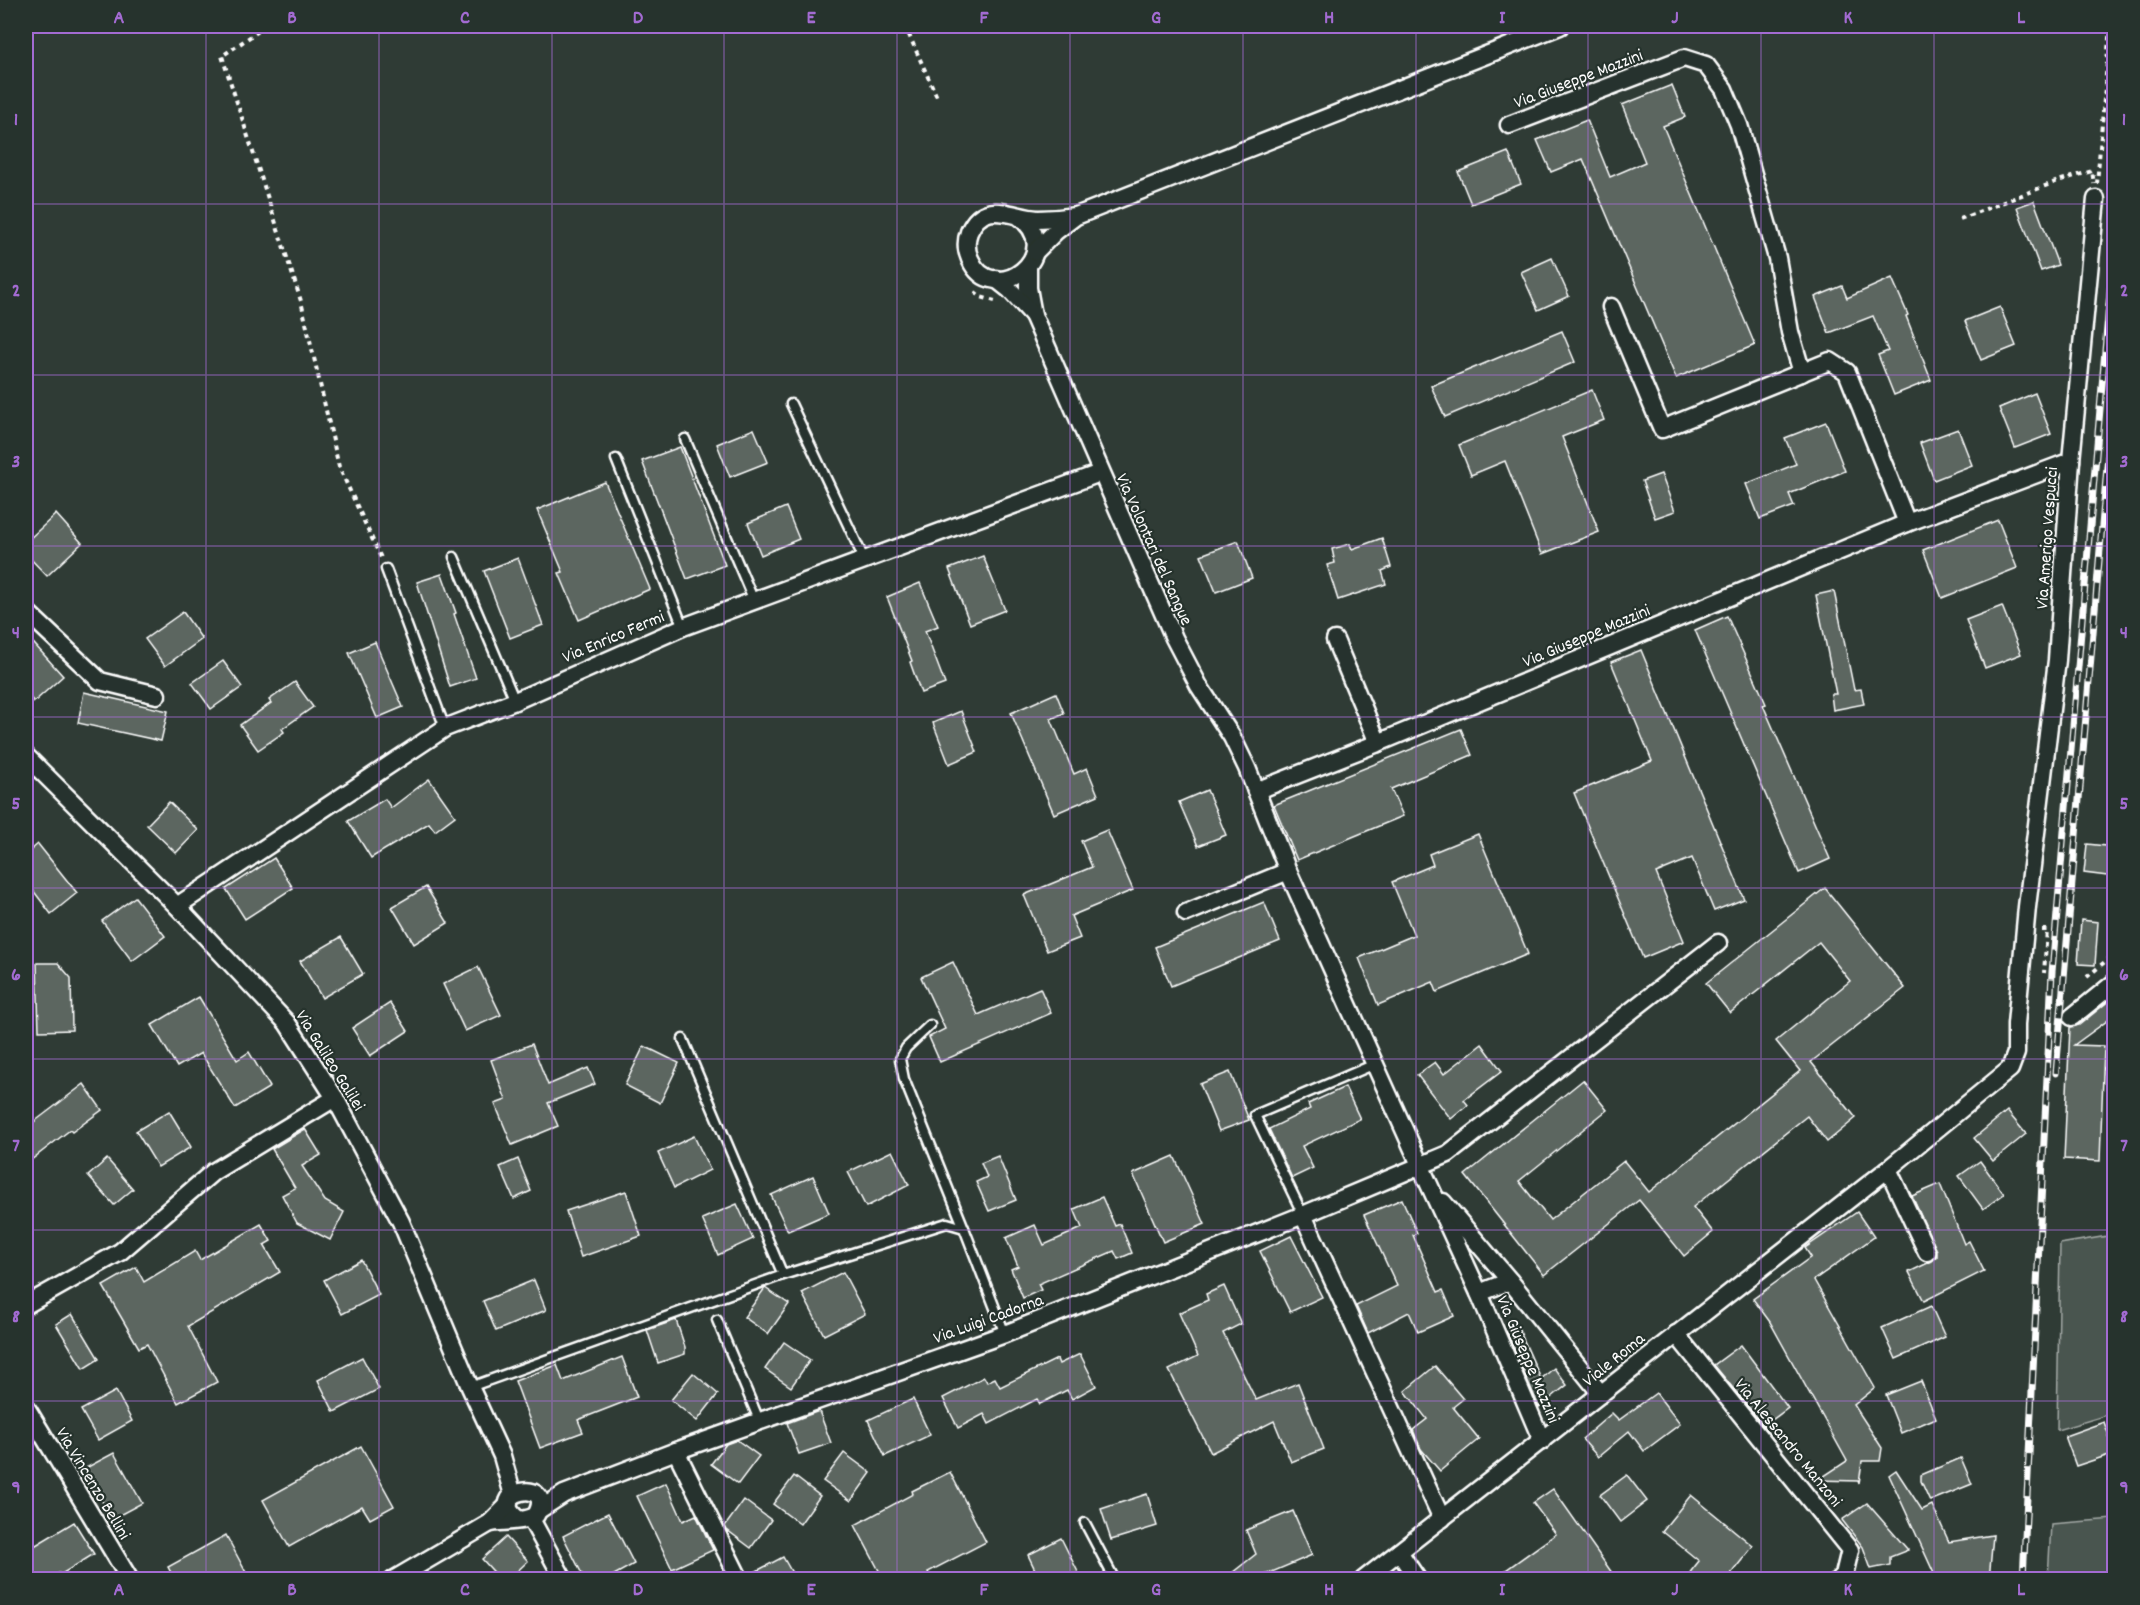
<svg xmlns="http://www.w3.org/2000/svg" width="2140" height="1605" font-family="Dekko,sans-serif">
<rect width="100%" height="100%" fill="#2f3b35"/>
<filter id="ink" filterUnits="userSpaceOnUse"><feTurbulence type="fractalNoise" baseFrequency=".0167" numOctaves="2"/><feDisplacementMap in="SourceGraphic" scale="12" xChannelSelector="R" yChannelSelector="G"/><feConvolveMatrix kernelMatrix="1 2 1 2 8 2 1 2 1" color-interpolation-filters="sRGB"/></filter>
<g filter="url(#ink)">
<g fill="#4a544f" stroke="#a4aaa7" stroke-width="1.5">
<path d="M2114 1235V1413L2057 1430 2060 1244Z"/>
<path d="M2114 1519V1579H2048L2051 1524Z"/>
</g>
<g fill="#5b6661" stroke="#fff" stroke-width="1.5">
<path d="M1672 85 1685 117 1663 126 1755 345 1676 378 1583 159 1551 172 1537 140 1587 120 1610 177 1645 162 1622 105Z"/>
<path d="M1508 152 1521 184 1471 204 1458 172Z"/>
<path d="M2034 201 2058 265 2041 271 2017 207Z"/>
<path d="M1552 258 1569 296 1538 310 1521 272Z"/>
<path d="M1892 278 1908 315 1906 316 1931 380 1894 395 1878 355 1888 351 1873 316 1829 333 1815 297 1842 286 1847 298Z"/>
<path d="M2000 307 2016 346 1981 360 1965 321Z"/>
<path d="M1562 331 1575 362 1445 417 1431 386Z"/>
<path d="M1592 390 1604 420 1562 437 1599 532 1542 554 1505 461 1471 475 1459 445Z"/>
<path d="M2035 393 2051 434 2015 448 1999 408Z"/>
<path d="M1826 422 1845 471 1789 494 1794 506 1760 519 1746 484 1796 464 1785 438Z"/>
<path d="M754 429 768 462 730 477 717 444Z"/>
<path d="M1958 429 1972 465 1934 480 1920 443Z"/>
<path d="M680 447 725 565 687 579 642 461Z"/>
<path d="M1661 474 1675 511 1655 518 1642 481Z"/>
<path d="M605 482 650 589 579 620 559 573 563 572 537 510Z"/>
<path d="M786 507 799 539 761 555 748 523Z"/>
<path d="M56 514 82 543 47 576 26 554V542Z"/>
<path d="M1998 520 2017 568 1942 598 1923 550Z"/>
<path d="M1382 538 1391 567 1382 571 1386 584 1338 600 1327 565 1335 563 1332 549 1350 544 1352 549Z"/>
<path d="M1238 541 1252 578 1216 592 1201 555Z"/>
<path d="M983 556 1005 610 970 624 949 569Z"/>
<path d="M518 558 543 625 510 638 484 571Z"/>
<path d="M442 574 456 613 454 614 476 678 450 687 417 582Z"/>
<path d="M920 583 938 626 925 631 945 684 921 693 910 662 912 661 887 597Z"/>
<path d="M1834 591 1854 690 1861 689 1864 704 1833 710 1831 694H1836L1816 595Z"/>
<path d="M2002 606 2021 654 1985 668 1966 620Z"/>
<path d="M183 612 202 639 165 666 145 639Z"/>
<path d="M1727 616 1766 704 1763 705 1830 859 1799 873 1695 630Z"/>
<path d="M26 635 63 676 34 702 26 693Z"/>
<path d="M375 642 403 707 377 718 349 653Z"/>
<path d="M1641 650 1744 899 1714 911 1692 858 1656 873 1684 941 1643 958 1574 793 1652 761 1611 662Z"/>
<path d="M223 661 242 687 211 709 192 683Z"/>
<path d="M295 682 313 707 282 729 284 732 258 750 240 725 271 703 269 700Z"/>
<path d="M84 692 168 711 161 741 78 723Z"/>
<path d="M1056 693 1064 713 1051 719 1074 774 1087 768 1098 795 1054 814 1011 713Z"/>
<path d="M961 711 977 752 949 764 933 723Z"/>
<path d="M1461 729 1472 755 1391 789 1403 816 1297 860 1274 805Z"/>
<path d="M429 779 455 816 435 831 429 823 371 858 348 821 385 799 391 808Z"/>
<path d="M1207 790 1226 835 1198 846 1179 802Z"/>
<path d="M169 802 198 830 176 853 147 825Z"/>
<path d="M1107 830 1133 890 1071 916 1080 938 1047 951 1024 895 1092 867 1081 841Z"/>
<path d="M1478 834 1528 954 1437 992 1433 982 1378 1005 1359 958 1414 935 1392 882 1433 865 1429 854Z"/>
<path d="M38 844 77 893 51 914 26 881V854Z"/>
<path d="M2087 844 2115 847V877L2084 873Z"/>
<path d="M274 858 293 888 245 919 226 889Z"/>
<path d="M426 887 448 923 414 944 392 907Z"/>
<path d="M1825 888 1905 988 1811 1062 1856 1118 1827 1142 1807 1116 1693 1207 1713 1232 1684 1256 1639 1200 1544 1275 1465 1175 1583 1080 1607 1110 1519 1181 1550 1220 1624 1161 1649 1192 1800 1071 1776 1041 1850 981 1819 942 1730 1013 1706 983Z"/>
<path d="M135 897 165 936 132 961 102 921Z"/>
<path d="M1264 902 1280 941 1171 986 1155 947Z"/>
<path d="M2081 920 2098 922 2095 965 2078 964Z"/>
<path d="M341 937 363 974 322 998 300 961Z"/>
<path d="M953 962 978 1015 1040 988 1051 1013 940 1062 929 1037 945 1029 921 977Z"/>
<path d="M37 963H58L71 978 72 1030 39 1031Z"/>
<path d="M478 967 501 1015 465 1031 443 984Z"/>
<path d="M2115 996V1015L2074 1045 2104 1046 2100 1161 2064 1159 2070 1027 2079 1025Z"/>
<path d="M199 997 237 1060 249 1052 270 1087 235 1108 201 1053 177 1067 152 1025Z"/>
<path d="M390 1003 408 1031 370 1056 352 1028Z"/>
<path d="M532 1044 548 1085 588 1068 595 1084 548 1103 558 1126 512 1145 495 1104 506 1100 491 1060Z"/>
<path d="M1482 1044 1502 1071 1464 1100 1468 1105 1451 1119 1417 1075 1435 1062 1444 1074Z"/>
<path d="M644 1046 679 1063 660 1103 625 1085Z"/>
<path d="M1230 1072 1249 1120 1219 1131 1200 1084Z"/>
<path d="M84 1084 102 1110 72 1132 70 1130 26 1164V1128Z"/>
<path d="M1345 1087 1360 1119 1302 1146 1313 1168 1292 1178 1269 1129 1310 1109 1308 1104Z"/>
<path d="M169 1111 191 1147 158 1167 136 1131Z"/>
<path d="M2007 1111 2026 1134 1993 1161 1974 1138Z"/>
<path d="M305 1129 321 1155 302 1166 325 1201 344 1212 330 1240 297 1223 282 1195 295 1188 272 1149Z"/>
<path d="M694 1136 710 1170 674 1188 658 1153Z"/>
<path d="M892 1151 909 1185 866 1207 848 1172Z"/>
<path d="M998 1156 1016 1200 989 1211 976 1182 987 1177 981 1163Z"/>
<path d="M1174 1156 1205 1224 1163 1242 1133 1174Z"/>
<path d="M107 1159 133 1189 114 1205 88 1176Z"/>
<path d="M518 1159 531 1191 514 1199 500 1167Z"/>
<path d="M1980 1161 2004 1194 1983 1209 1959 1176Z"/>
<path d="M813 1176 829 1213 788 1231 771 1195Z"/>
<path d="M1940 1184 1964 1244 1969 1241 1984 1271 1924 1301 1909 1272 1932 1261 1937 1257V1252L1912 1196Z"/>
<path d="M626 1191 641 1236 581 1257 566 1211Z"/>
<path d="M1102 1197 1115 1226 1120 1224 1132 1253 1118 1259 1114 1251 1038 1284 1041 1290 1023 1298 1011 1269 1018 1266 1006 1238 1035 1225 1044 1245 1082 1228 1074 1209Z"/>
<path d="M1402 1199 1417 1233 1413 1235 1438 1292 1443 1290 1454 1316 1418 1332 1409 1312 1368 1333 1356 1306 1397 1286 1364 1215Z"/>
<path d="M737 1204 753 1239 718 1255 702 1219Z"/>
<path d="M1857 1212 1874 1237 1814 1280 1875 1388 1854 1405 1882 1448 1880 1461H1862L1859 1484 1858 1481 1818 1480 1847 1461 1770 1322 1753 1299 1811 1257 1805 1248Z"/>
<path d="M261 1224 271 1241 264 1245 280 1272 188 1326 217 1382 178 1403 147 1344 139 1348 103 1286 136 1267 144 1282 195 1251 200 1260Z"/>
<path d="M1291 1236 1322 1297 1290 1312 1260 1251Z"/>
<path d="M361 1260 379 1295 342 1314 324 1280Z"/>
<path d="M843 1272 865 1314 824 1335 802 1293Z"/>
<path d="M534 1280 546 1310 496 1331 483 1301Z"/>
<path d="M1224 1286 1241 1324 1223 1333 1256 1400 1298 1383 1324 1449 1291 1462 1274 1421 1211 1453 1169 1370 1198 1356 1179 1313 1208 1300 1206 1294Z"/>
<path d="M765 1288 789 1304 768 1334 744 1317Z"/>
<path d="M1931 1306 1945 1337 1896 1359 1882 1328Z"/>
<path d="M72 1314 99 1359 83 1369 56 1324Z"/>
<path d="M676 1320 685 1347V1354L658 1363 647 1330Z"/>
<path d="M1518 1327 1541 1379 1554 1368 1567 1385 1539 1407 1507 1332Z"/>
<path d="M784 1342 810 1360 791 1387 765 1369Z"/>
<path d="M1741 1345 1788 1408 1764 1426 1714 1365Z"/>
<path d="M1080 1354 1096 1386 1072 1399 1067 1390 1040 1404 1037 1399 989 1424 984 1414 958 1428 943 1398 984 1377 987 1382 995 1378 1000 1387 1057 1359 1059 1364Z"/>
<path d="M362 1357 379 1389 334 1412 318 1380Z"/>
<path d="M622 1357 637 1397 578 1420 583 1432 540 1448 515 1381 557 1365 563 1381Z"/>
<path d="M1435 1366 1463 1399 1453 1407 1479 1439 1440 1471 1421 1449 1413 1430 1427 1419 1405 1391Z"/>
<path d="M693 1373 718 1394 697 1421 671 1400Z"/>
<path d="M1921 1381 1936 1418 1901 1433 1886 1395Z"/>
<path d="M116 1391 132 1421 98 1440 81 1410Z"/>
<path d="M1656 1393 1680 1424 1644 1451 1629 1431 1598 1457 1582 1439 1612 1413 1619 1420Z"/>
<path d="M913 1399 930 1435 885 1456 868 1420Z"/>
<path d="M819 1411 831 1443 799 1454 787 1423Z"/>
<path d="M2104 1422 2115 1453 2076 1466 2065 1436Z"/>
<path d="M737 1440 759 1456 738 1484 711 1464 726 1444Z"/>
<path d="M361 1446 394 1506 370 1519 362 1506 289 1547 263 1500Z"/>
<path d="M114 1453 142 1503 112 1519 84 1469Z"/>
<path d="M844 1453 871 1473 851 1501 823 1481Z"/>
<path d="M1961 1458 1972 1484 1930 1501 1921 1481V1475Z"/>
<path d="M1896 1470 1922 1510 1932 1505 1949 1542 1993 1535 1989 1580H1937L1889 1475Z"/>
<path d="M950 1472 986 1542 928 1572 932 1580H884L855 1525 913 1494 912 1491Z"/>
<path d="M1627 1475 1647 1501 1620 1522 1600 1495Z"/>
<path d="M794 1476 820 1496 800 1524 773 1504Z"/>
<path d="M666 1483 683 1521 696 1515 713 1550 672 1569 637 1496Z"/>
<path d="M1553 1489 1617 1580H1492L1556 1534 1533 1503Z"/>
<path d="M1147 1494 1157 1526 1111 1540 1101 1509Z"/>
<path d="M1691 1495 1753 1546 1726 1580H1684L1699 1561 1662 1531Z"/>
<path d="M744 1500 771 1520 751 1548 727 1530 725 1526Z"/>
<path d="M1867 1503 1908 1550 1890 1557V1565L1871 1569 1863 1547 1842 1520Z"/>
<path d="M1293 1511 1312 1555 1253 1580H1223L1256 1554 1246 1530Z"/>
<path d="M608 1513 634 1564 605 1580H585L563 1536Z"/>
<path d="M74 1522 94 1554 60 1575 59 1573 46 1580H26V1551Z"/>
<path d="M226 1535 250 1580H175L168 1567Z"/>
<path d="M506 1537 528 1561 508 1580H501L482 1559Z"/>
<path d="M1061 1538 1082 1580H1040L1028 1555Z"/>
<path d="M783 1557 796 1580H750L749 1575Z"/>
</g>
<g fill="none" stroke-linecap="round" stroke-linejoin="round">
<g stroke="#fff" stroke-width="13">
<g id="service">
<path d="M791 404 864 559"/>
<path d="M685 439 754 601"/>
<path d="M616 459 683 627"/>
<path d="M454 557 515 701"/>
<path d="M386 569 445 728"/>
<path d="M930 1025 906 1048 900 1059 904 1079 964 1228"/>
<path d="M683 1039 783 1275"/>
<path d="M1303 1215 1255 1115 1375 1064"/>
<path d="M717 1320 759 1420"/>
<path d="M470 1387 783 1275 947 1223 964 1228 1005 1334"/>
<path d="M1085 1523 1115 1580"/>
</g>
</g>
<g stroke="#fff" stroke-width="21">
<g id="minor">
<path d="M1509 125 1684 58 1706 65 1724 89 1739 125 1777 258 1790 332 1802 373"/>
<path d="M1018 216C1070 252 993 312 970 259 966 250 966 240 969 232 984 197 1013 218 1038 219 1051 219 1063 218 1075 216"/>
<path d="M1035 252 1055 232 1076 216 1560 26"/>
<path d="M1028 266V288L1033 315 1174 638 1199 686 1232 737 1247 768 1288 871 1421 1167 1479 1293 1542 1441"/>
<path d="M996 279 1010 290 1033 315"/>
<path d="M1611 307 1662 429 1830 361 1847 372 1907 523"/>
<path d="M26 611 100 681 157 695"/>
<path d="M1335 640 1378 743"/>
<path d="M26 756 177 906 287 1023 335 1098 401 1222 470 1387 502 1456 513 1495"/>
<path d="M1256 791 1378 743 1907 523 2071 461"/>
<path d="M177 906 445 728 515 701 683 627 1100 473"/>
<path d="M1186 913 1288 871"/>
<path d="M2072 1017 2114 983"/>
<path d="M1888 1169 1927 1252"/>
<path d="M1443 1202 1510 1281 1601 1394"/>
<path d="M1303 1215 1442 1519"/>
<path d="M1479 1293 1510 1281"/>
<path d="M26 1305 120 1252 213 1172 335 1098"/>
<path d="M1676 1334 1850 1550 1844 1575 1839 1580"/>
<path d="M26 1407 130 1580"/>
<path d="M676 1451 740 1580"/>
<path d="M539 1510 564 1494 676 1451 1005 1334 1303 1215 1448 1154 1718 943"/>
<path d="M531 1519 564 1580"/>
<path d="M490 1523C503 1521 527 1522 536 1515 558 1476 481 1491 518 1519"/>
<path d="M1399 1552 1418 1580"/>
<path d="M393 1580 490 1523 509 1504"/>
<path d="M1363 1580 1888 1169 2010 1069 2016 1053V1024L2027 907 2057 660 2071 461 2096 199"/>
</g>
</g>
<g stroke="#fff" stroke-width="4" stroke-dasharray="4.5 4.5" stroke-linecap="butt">
<path d="M266 26 222 56 301 301 339 467 381 558"/>
<path d="M905 26 937 97"/>
<path d="M2097 184 2110 26"/>
<path d="M1960 219 2058 181 2092 171 2094 184"/>
<path d="M975 292 981 297 995 301"/>
<path d="M2042 930H2047L2044 973"/>
<path d="M2087 977 2114 954"/>
</g>
<use href="#service" stroke="#26332d" stroke-width="8"/>
<use href="#minor" stroke="#26332d" stroke-width="16"/>
<g stroke="#fff" stroke-width="7">
<g id="rail">
<path d="M2056 1073 2114 383"/>
<path d="M2023 1580 2052 972 2114 245"/>
</g>
</g>
<use href="#rail" stroke="#26332d" stroke-width="4.5" stroke-dasharray="14" stroke-linecap="butt"/>
</g>
</g>
<path fill="none" stroke="#a36bd2" stroke-width="1.5" stroke-opacity="0.55" d="M206 26V1580M379 26V1580M552 26V1580M724 26V1580M897 26V1580M1070 26V1580M1243 26V1580M1416 26V1580M1588 26V1580M1761 26V1580M1934 26V1580M26 204H2114M26 375H2114M26 546H2114M26 717H2114M26 888H2114M26 1059H2114M26 1230H2114M26 1401H2114"/>
<g text-anchor="middle" stroke-width="4.5" stroke-linejoin="round" paint-order="stroke">
<g font-size="18" fill="#fff" stroke="#26332d">
<text transform="translate(1578 78) rotate(-21)" y="6">Via Giuseppe Mazzini</text>
<text transform="translate(2046 538) rotate(-86)" y="6">Via Amerigo Vespucci</text>
<text transform="translate(1155 549) rotate(66)" y="6">Via Volontari del Sangue</text>
<text transform="translate(1586 635) rotate(-23)" y="6">Via Giuseppe Mazzini</text>
<text transform="translate(613 636) rotate(-23)" y="6">Via Enrico Fermi</text>
<text transform="translate(331 1060) rotate(58)" y="6">Via Galileo Galilei</text>
<text transform="translate(988 1318) rotate(-20)" y="6">Via Luigi Cadorna</text>
<text transform="translate(1529 1359) rotate(67)" y="6">Via Giuseppe Mazzini</text>
<text transform="translate(1613 1359) rotate(-39)" y="6">Viale Roma</text>
<text transform="translate(1789 1442) rotate(51)" y="6">Via Alessandro Manzoni</text>
<text transform="translate(94 1483) rotate(59)" y="6">Via Vincenzo Bellini</text>
</g>
</g>
<rect width="2140" height="1605" fill="none" stroke="#26332d" stroke-width="66"/>
<rect x="33" y="33" width="2074" height="1539" fill="none" stroke="#a36bd2" stroke-width="2"/>
<g font-size="20" text-anchor="middle" font-weight="bold" fill="#a36bd2">
<text x="119" y="23">A</text>
<text x="292" y="23">B</text>
<text x="465" y="23">C</text>
<text x="638" y="23">D</text>
<text x="811" y="23">E</text>
<text x="984" y="23">F</text>
<text x="1156" y="23">G</text>
<text x="1329" y="23">H</text>
<text x="1502" y="23">I</text>
<text x="1675" y="23">J</text>
<text x="1848" y="23">K</text>
<text x="2021" y="23">L</text>
<text x="16" y="125">1</text>
<text x="2124" y="125">1</text>
<text x="16" y="296">2</text>
<text x="2124" y="296">2</text>
<text x="16" y="467">3</text>
<text x="2124" y="467">3</text>
<text x="16" y="638">4</text>
<text x="2124" y="638">4</text>
<text x="16" y="809">5</text>
<text x="2124" y="809">5</text>
<text x="16" y="980">6</text>
<text x="2124" y="980">6</text>
<text x="16" y="1151">7</text>
<text x="2124" y="1151">7</text>
<text x="16" y="1322">8</text>
<text x="2124" y="1322">8</text>
<text x="16" y="1493">9</text>
<text x="2124" y="1493">9</text>
<text x="119" y="1595">A</text>
<text x="292" y="1595">B</text>
<text x="465" y="1595">C</text>
<text x="638" y="1595">D</text>
<text x="811" y="1595">E</text>
<text x="984" y="1595">F</text>
<text x="1156" y="1595">G</text>
<text x="1329" y="1595">H</text>
<text x="1502" y="1595">I</text>
<text x="1675" y="1595">J</text>
<text x="1848" y="1595">K</text>
<text x="2021" y="1595">L</text>
</g>
</svg>
